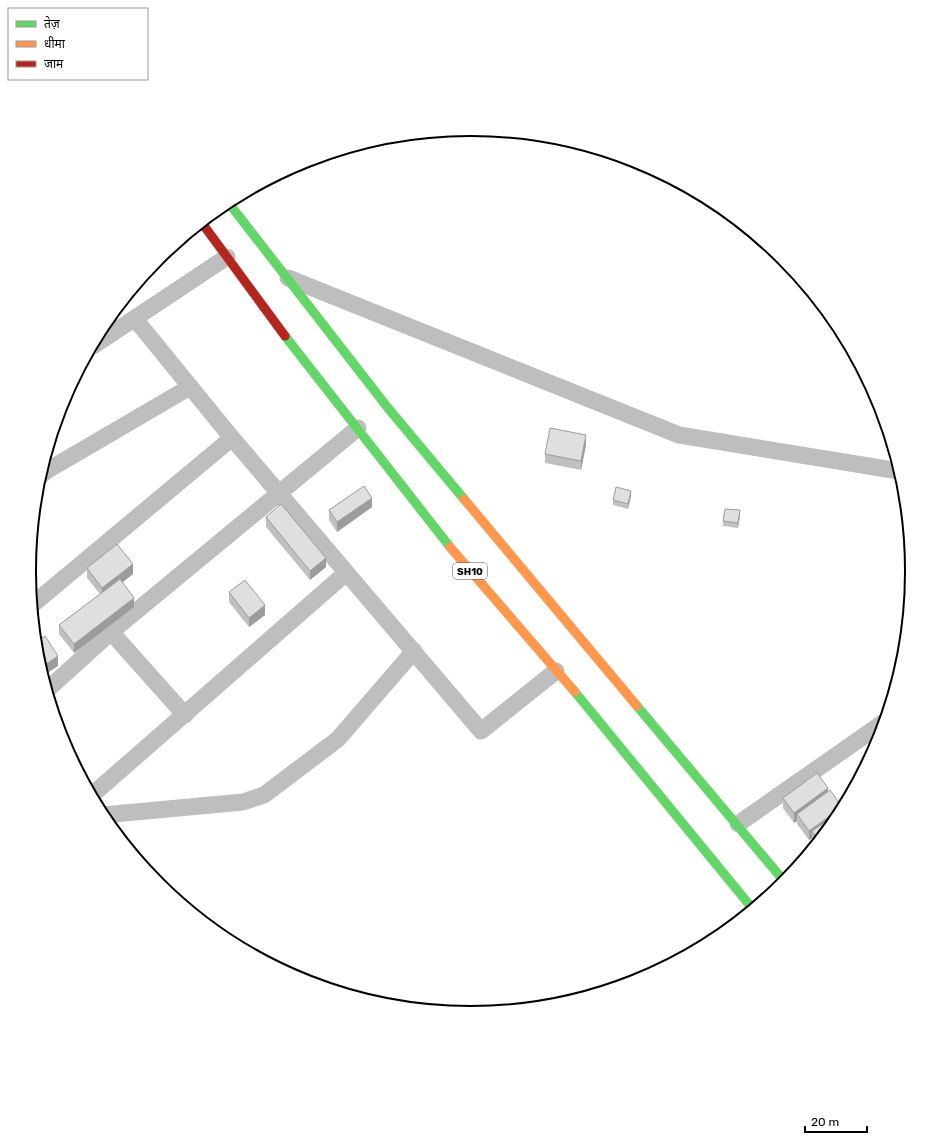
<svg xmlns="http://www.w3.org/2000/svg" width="941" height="1142" font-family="Rubik,'Noto Sans Devanagari',sans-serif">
<rect width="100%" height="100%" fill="#fff"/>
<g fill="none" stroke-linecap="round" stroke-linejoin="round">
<g stroke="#dbdbdb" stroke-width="10">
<g id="fast">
<path d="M228 202 388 408 464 499"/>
<path d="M285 336 450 547"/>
<path d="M575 692 752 908"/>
<path d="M637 706 784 881"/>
</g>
</g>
<g stroke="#dbdbdb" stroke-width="10">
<g id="slow">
<path d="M464 499 637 706"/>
<path d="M450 547 575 692"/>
</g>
</g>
<g stroke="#dbdbdb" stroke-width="10">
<path id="jam" d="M202 223 285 336"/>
</g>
<g stroke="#bebebe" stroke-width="17">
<path d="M288 278 679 435 899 471"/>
<path d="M135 319 232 438 481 731 556 671"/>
<path d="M93 346 227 257"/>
<path d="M40 476 48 470 190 387"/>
<path d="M32 605 232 438"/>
<path d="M111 632 185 715"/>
<path d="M47 690 111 632 358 428"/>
<path d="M92 795 346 573"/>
<path d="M103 815 243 802 264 795 338 739 414 651"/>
<path d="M738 824 884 722"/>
</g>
<use href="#fast" stroke="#63d668" stroke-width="9"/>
<use href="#slow" stroke="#ff974d" stroke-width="9"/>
<use href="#jam" stroke="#b3261e" stroke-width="9"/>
</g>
<g fill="#c0c0c0">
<path d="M586 445 581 470 545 463V454Z"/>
<path d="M631 496 628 509 613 505V500Z"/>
<path d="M372 507 337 532 329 520V510Z"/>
<path d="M740 515 738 528 723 526V521Z"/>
<path d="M266 517 326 567 310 580 266 527Z"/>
<path d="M87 568 133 574 123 582 134 607 74 653 59 634V625L100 594 87 578Z"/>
<path d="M229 592 265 615 249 627 229 602Z"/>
<path d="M828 792 842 808 837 816 814 844 812 841V838L809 840 797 824V821L794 823 783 808V798Z"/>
</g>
<g fill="#9c9c9c">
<path d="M586 435V445L581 470V461Z"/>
<path d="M631 491V496L628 509V504Z"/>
<path d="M372 498V507L337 532V522Z"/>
<path d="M740 510V515L738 528V523Z"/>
<path d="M326 558V567L310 580V571Z"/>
<path d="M133 564V574L102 598V588Z"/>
<path d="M134 598V607L74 653V644Z"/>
<path d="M265 605V615L249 627V618Z"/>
<path d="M58 656V666L43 676 42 672V667Z"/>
<path d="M828 788V797L797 814V821L794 823V813Z"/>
<path d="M842 807V808L837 816 812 831V838L809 840V831Z"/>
</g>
<g fill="#dfdfdf" stroke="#9c9c9c">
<path d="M550 428 586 435 581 461 545 454Z"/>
<path d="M364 486 372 498 337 522 329 510Z"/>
<path d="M616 487 631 491 628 504 613 500Z"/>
<path d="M281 504 326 558 310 571 266 517Z"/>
<path d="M725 509 740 510 738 523 723 521Z"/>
<path d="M117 544 133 564 102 588 87 568Z"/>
<path d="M120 579 134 598 74 644 59 625Z"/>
<path d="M245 580 265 605 249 618 229 592Z"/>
<path d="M45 636 58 656 42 667 40 664 37 657 36 642Z"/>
<path d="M817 773 828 788 794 813 783 798Z"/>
<path d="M830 790 842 807 809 831 797 814Z"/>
<path d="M840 812 837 816 818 840 812 831Z"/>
</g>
<g text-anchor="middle" stroke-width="3" stroke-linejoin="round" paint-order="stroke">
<rect fill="#fff" stroke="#4c4c4c" stroke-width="1" x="453" y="563" width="34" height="16" rx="3"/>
<g font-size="10" font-weight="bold" fill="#000">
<text x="470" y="575">SH10</text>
</g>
</g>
<path d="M0 0H941V1142H0ZM470 136H471A434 434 0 0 1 905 570V572A434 434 0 0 1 471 1006H470A434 434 0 0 1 36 572V570A434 434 0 0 1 470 136Z" fill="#fff" fill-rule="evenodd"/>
<path fill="none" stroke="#000" stroke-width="2" d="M470 136H471A434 434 0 0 1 905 570V572A434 434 0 0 1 471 1006H470A434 434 0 0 1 36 572V570A434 434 0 0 1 470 136Z"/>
<rect x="8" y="8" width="140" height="72" fill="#ffffff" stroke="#999999"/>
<rect x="16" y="21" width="20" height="6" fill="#63d668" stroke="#999999"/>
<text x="44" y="28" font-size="12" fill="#000000">तेज़</text>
<rect x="16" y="41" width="20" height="6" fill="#ff974d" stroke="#999999"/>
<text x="44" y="48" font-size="12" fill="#000000">धीमा</text>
<rect x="16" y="61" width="20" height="6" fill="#b3261e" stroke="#999999"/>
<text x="44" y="68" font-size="12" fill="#000000">जाम</text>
<path d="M805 1126v6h62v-6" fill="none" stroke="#000000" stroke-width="2"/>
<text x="811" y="1126" font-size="12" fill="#000000" stroke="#ffffff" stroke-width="3" paint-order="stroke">20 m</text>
</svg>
